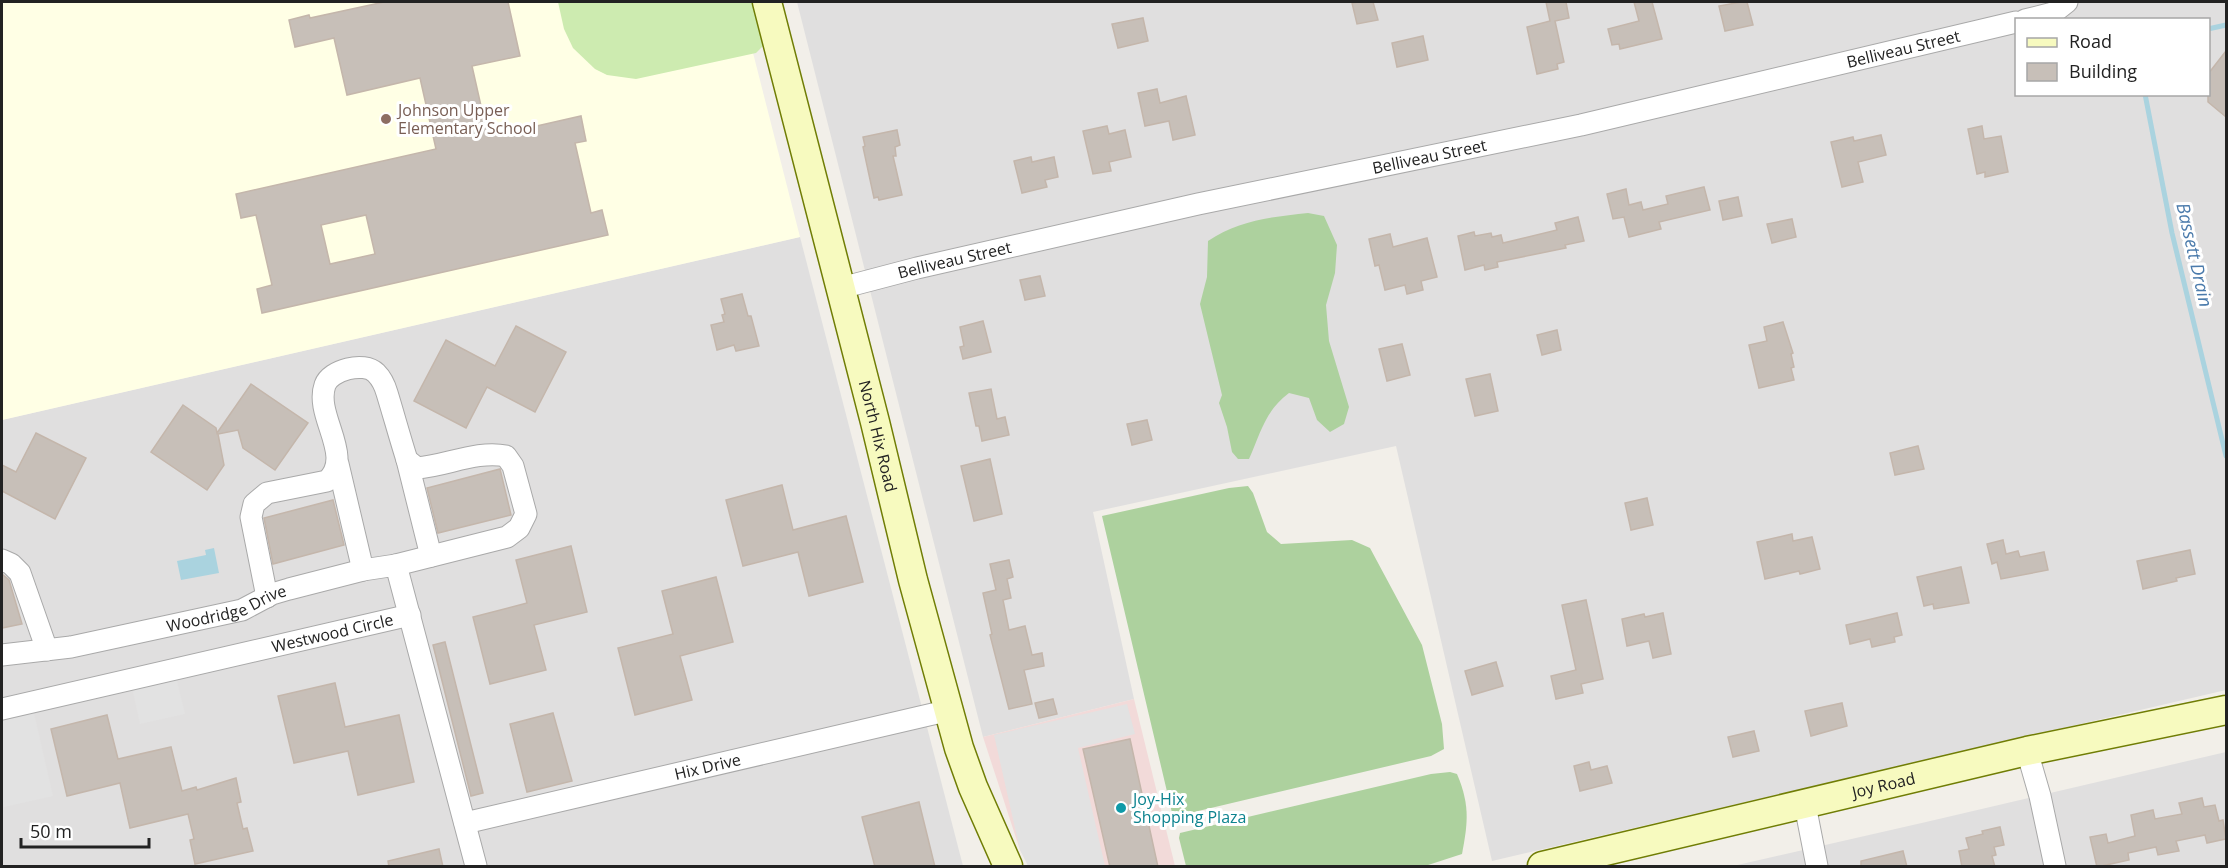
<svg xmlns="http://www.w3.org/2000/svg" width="2228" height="868" font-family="'Open Sans',sans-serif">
<rect width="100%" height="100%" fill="#f2efe9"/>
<g fill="#e0dfdf" fill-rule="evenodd">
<path d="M797 2H2226V690L1492 861 1396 446 1093 512 1134 699 983 737ZM2016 20H2208V94H2016Z"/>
<path d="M800 237 963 866H2V420Z"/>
<path d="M2226 752V866H1733L1926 822Z"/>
</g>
<path fill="#f2dad9" d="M1134 699 1175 866H1030L1020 850 983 737Z"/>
<path fill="#ffffe5" d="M2 2H740L800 237 2 420Z"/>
<path fill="#cdebb0" d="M558 2H753L764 45 756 53 636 79 607 75 595 69 573 48 564 29Z"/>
<g fill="#add19e">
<path d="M1308 213 1324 216 1337 245 1335 273 1326 305 1329 341 1349 407 1344 424 1330 432 1317 420 1309 398 1289 393C1265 411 1261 432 1249 459H1238L1232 452 1227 427 1219 403 1222 395 1200 304 1207 277 1208 241C1239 220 1272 217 1308 213Z"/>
<path d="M1248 486 1253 493 1267 532 1281 544 1352 540 1370 548 1422 645 1442 724 1444 749 1431 756 1173 817 1102 516 1229 488Z"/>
<path d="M1450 772 1457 774C1470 805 1468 822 1462 854L1425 866H1186L1179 838 1180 833 1431 774Z"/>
</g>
<g fill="#e2e2e2">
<path d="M176 677 185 714 140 724 132 687Z"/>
<path d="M1127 704 1135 734 1078 748 1105 866H1028L1020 850 994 735Z"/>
<path d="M33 709 53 796 4 807 2 795V716Z"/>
</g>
<path fill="#aad3df" d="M214 548 219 573 181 580 177 561 206 555 205 550Z"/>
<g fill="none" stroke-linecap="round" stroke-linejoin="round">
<g stroke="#aad3df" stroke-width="5">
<path d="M2208 29 2226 25"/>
<path d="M2145 94 2172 233 2226 456"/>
</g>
</g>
<g fill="#c7bfb8" stroke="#c4b6ab" stroke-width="1.5" fill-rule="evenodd">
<path d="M384 2H508L520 56 472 66 488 137 581 116 586 141 575 143 591 213 602 210 608 235 262 313 257 289 272 285 256 215 241 218 236 194 436 149 420 78 347 95 334 38 295 47 289 20 309 15 310 18ZM366 215 375 254 330 264 321 225Z"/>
<path d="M1359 2H1373L1378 20 1357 24 1352 3Z"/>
<path d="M1546 2H1566L1569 18 1555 21 1564 62 1557 64 1558 69 1537 74 1527 27 1550 21Z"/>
<path d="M1634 2H1652L1662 39 1620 49 1619 44 1612 45 1608 29 1639 21Z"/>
<path d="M1741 2H1747L1753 25 1725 31 1719 6Z"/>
<path d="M1143 18 1148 41 1118 48 1112 24Z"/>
<path d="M1423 36 1428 60 1397 67 1392 43Z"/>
<path d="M2226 51V117L2208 102V74Z"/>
<path d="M1157 89 1160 103 1186 96 1195 135 1173 140 1169 121 1145 126 1138 93Z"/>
<path d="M1107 126 1109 134 1125 130 1131 157 1109 162 1111 171 1093 174 1083 131Z"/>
<path d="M1982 126 1984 139 2001 136 2008 172 1985 177V172L1977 174 1968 129Z"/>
<path d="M897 130 900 145 895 147 896 156H893L902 195 879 200 878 197 874 198 863 147 865 146 863 137Z"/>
<path d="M1881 135 1886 155 1858 162 1863 182 1842 187 1831 142 1853 137 1854 141Z"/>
<path d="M1031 157 1032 162 1054 157 1058 177 1045 180 1047 187 1022 193 1014 161Z"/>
<path d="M1704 187 1710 210 1659 222 1661 229 1629 237 1624 217 1613 219 1607 194 1626 189 1629 205 1641 202 1643 210 1668 204 1666 196Z"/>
<path d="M1738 197 1742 216 1723 220 1719 201Z"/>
<path d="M1578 217 1584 241 1565 245 1566 248 1497 262 1498 267 1485 270 1484 265 1465 270 1458 236 1474 232 1475 236 1491 233 1492 237 1501 235 1503 243 1557 230 1555 223Z"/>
<path d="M1792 219 1796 237 1772 243 1767 224Z"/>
<path d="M1390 234 1393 247 1427 238 1437 277 1421 281 1423 290 1407 294 1405 285 1385 290 1379 265 1375 266 1369 239Z"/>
<path d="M1040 276 1045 296 1025 300 1020 280Z"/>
<path d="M742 294 748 316H751L759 346 736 351 734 345 717 350 711 325 724 322 722 315 725 314 721 299Z"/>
<path d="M983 321 991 352 963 359 960 347 964 346 960 327Z"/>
<path d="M1783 322 1793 353 1791 354 1794 367 1791 368 1794 380 1759 388 1749 345 1767 341 1764 327Z"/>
<path d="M516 326 566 352 535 412 487 387 466 428 414 401 446 340 495 366Z"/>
<path d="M1557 330 1561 350 1542 355 1537 335Z"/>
<path d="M1402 344 1410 375 1387 381 1379 349Z"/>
<path d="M1490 374 1498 411 1475 416 1466 379Z"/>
<path d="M251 384 308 423 275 470 243 448 238 430 218 434 224 465 207 490 151 452 183 405 216 428 217 433Z"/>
<path d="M991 389 997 419 1005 417 1009 435 982 441 979 426H976L969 393Z"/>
<path d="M1147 420 1152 440 1132 445 1127 424Z"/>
<path d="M36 433 86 458 55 519 2 491V465L16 472Z"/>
<path d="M1918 446 1924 469 1895 475 1890 453Z"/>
<path d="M990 459 1002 514 974 521 961 466Z"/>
<path d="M500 469 511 515 438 533 427 488Z"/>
<path d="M782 485 793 530 846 516 863 582 809 596 798 552 743 566 726 500Z"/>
<path d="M1647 498 1653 525 1631 530 1625 503Z"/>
<path d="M333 500 344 545 273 564 264 518Z"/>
<path d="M1792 534 1793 541 1812 537 1820 569 1800 574 1799 571 1765 579 1757 542Z"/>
<path d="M2003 540 2006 554 2018 551 2020 557 2044 552 2048 570 2001 579 1997 562 1992 564 1987 544Z"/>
<path d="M571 546 587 612 534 625 546 670 490 684 473 617 527 603 516 560Z"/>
<path d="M2190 550 2195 574 2176 578 2177 581 2143 589 2137 561Z"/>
<path d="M1009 560 1013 577 1007 579 1011 598 1003 600 1009 630 1025 626 1032 655 1042 653 1044 666 1024 670 1032 704 1009 709 990 635 992 634 983 593 996 590 990 564Z"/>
<path d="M1961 567 1969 603 1934 609 1933 604 1924 606 1917 577Z"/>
<path d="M2 574 9 580 22 624 2 628Z"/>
<path d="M716 577 733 642 680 656 692 700 635 715 618 648 673 634 662 591Z"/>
<path d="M1586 600 1603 679 1581 684 1583 693 1556 699 1551 676 1576 670 1562 605Z"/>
<path d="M1663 613 1671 654 1653 658 1649 641 1627 646 1622 619 1644 614 1645 617Z"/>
<path d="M1897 613 1902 635 1894 637 1895 642 1872 647 1870 639 1850 644 1846 625Z"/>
<path d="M445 642 483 793 471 796 433 645Z"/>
<path d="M1496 662 1503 686 1472 695 1465 671Z"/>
<path d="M335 683 345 727 399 715 414 782 358 795 348 751 294 763 278 696Z"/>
<path d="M1053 699 1057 714 1039 718 1035 703Z"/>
<path d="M1842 703 1847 726 1811 736 1805 711Z"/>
<path d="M553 713 572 781 527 792 510 724Z"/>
<path d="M107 715 118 759 171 747 182 791 196 787 197 790 236 778 241 802 237 803 243 829 247 828 253 851 195 864 190 840 194 839 188 814 130 828 120 783 67 796 51 729Z"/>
<path d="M1754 731 1759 751 1733 757 1728 737Z"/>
<path d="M1130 739 1158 867H1110L1083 749Z"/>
<path d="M1589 762 1591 770 1607 766 1612 783 1580 791 1574 766Z"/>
<path d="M2202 798 2204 807 2215 805 2219 821 2223 820 2226 839 2207 843 2205 835 2176 841 2179 851 2158 855 2156 847 2128 853 2129 860 2097 867 2090 837 2106 834 2108 843 2135 836 2131 815 2153 810 2155 819 2182 814 2179 803Z"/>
<path d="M919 802 935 867H875L862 817Z"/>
<path d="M2000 827 2004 845 1994 847 1996 855 1992 856 1995 867H1962L1959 851 1969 849 1966 838 1983 834 1982 831Z"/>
<path d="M439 849 443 867H389L388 861Z"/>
<path d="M1903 851 1907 867H1861V861Z"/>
</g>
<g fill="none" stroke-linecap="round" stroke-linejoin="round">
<g stroke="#a9a9a9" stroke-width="23">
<g id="street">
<path d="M2025 20 2053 13 2067 2"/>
<path id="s1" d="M841 288 917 268 1198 204 1581 125 2016 22"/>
<path d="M407 460 431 556"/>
<path d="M338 464 363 570"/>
<path d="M2 560 11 564 20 573 47 650"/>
<path d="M267 597 251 517 254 504 267 493 327 481C355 456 314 416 325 385 330 370 364 361 376 373 382 379 385 386 387 393 394 416 400 438 407 460L417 468C446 466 477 450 506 456L513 466 526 514 519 528 507 537 396 565"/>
<path id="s2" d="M2 655 71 647 242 610 272 594 289 589 363 570 396 565 476 866"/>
<path id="s3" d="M2 709 410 615"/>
<path d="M2027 751 2040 796 2055 866"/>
<path d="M1805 805 1817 866"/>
<path id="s4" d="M465 823 950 710"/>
</g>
</g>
<g stroke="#707d05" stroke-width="31">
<g id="secondary">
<path id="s5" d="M767 2 875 422 913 580 959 748 973 787 1008 866"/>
<path id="s6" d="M1542 866 2027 751 2226 710"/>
</g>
</g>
<use href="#street" stroke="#fff" stroke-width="21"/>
<use href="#secondary" stroke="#f7fabf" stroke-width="28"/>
</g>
<circle fill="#8d6e63" stroke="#fff" stroke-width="2" cx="386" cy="119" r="6"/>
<circle fill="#0f9aa8" stroke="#fff" stroke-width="2" cx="1121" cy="808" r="6"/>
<g text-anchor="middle" stroke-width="6" stroke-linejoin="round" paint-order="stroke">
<g font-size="16" fill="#222" stroke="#fff">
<text dy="6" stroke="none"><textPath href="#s1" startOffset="1089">Belliveau Street</textPath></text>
<text dy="6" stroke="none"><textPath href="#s1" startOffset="603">Belliveau Street</textPath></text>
<text dy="6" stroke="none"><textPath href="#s1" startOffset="117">Belliveau Street</textPath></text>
<text dy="6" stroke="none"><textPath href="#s5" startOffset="448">North Hix Road</textPath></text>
<text dy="6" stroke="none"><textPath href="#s2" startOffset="230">Woodridge Drive</textPath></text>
<text dy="6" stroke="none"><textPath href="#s3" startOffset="339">Westwood Circle</textPath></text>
<text dy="6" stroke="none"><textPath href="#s4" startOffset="249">Hix Drive</textPath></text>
<text dy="6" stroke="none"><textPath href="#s6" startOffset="351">Joy Road</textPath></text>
</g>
<g font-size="16" fill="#785e54" stroke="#fff" text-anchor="start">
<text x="398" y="116">Johnson Upper<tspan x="398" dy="18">Elementary School</tspan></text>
</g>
<g font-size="16" fill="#0d838f" stroke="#fff" text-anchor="start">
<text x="1133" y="805">Joy-Hix<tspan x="1133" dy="18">Shopping Plaza</tspan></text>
</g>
<g font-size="18" font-style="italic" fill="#4a7aab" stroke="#fff">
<text transform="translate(2194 255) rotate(77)" y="6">Bassett Drain</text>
</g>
</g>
<rect width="2228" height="868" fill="none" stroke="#222222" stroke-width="6"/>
<rect x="2015" y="18" width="195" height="78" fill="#ffffff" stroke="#a7a7a7" stroke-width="1.5"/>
<rect x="2027" y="38" width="30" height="9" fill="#f7fabf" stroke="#a7a7a7" stroke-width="1.5"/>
<text x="2069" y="48" font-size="18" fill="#222222">Road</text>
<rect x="2027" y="63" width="30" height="18" fill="#c7bfb8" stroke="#a7a7a7" stroke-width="1.5"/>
<text x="2069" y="78" font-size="18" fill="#222222">Building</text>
<path d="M21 838v9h128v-9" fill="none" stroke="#222222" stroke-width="3"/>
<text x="30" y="838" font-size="18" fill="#222222" stroke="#ffffff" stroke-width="4.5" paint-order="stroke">50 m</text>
</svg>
